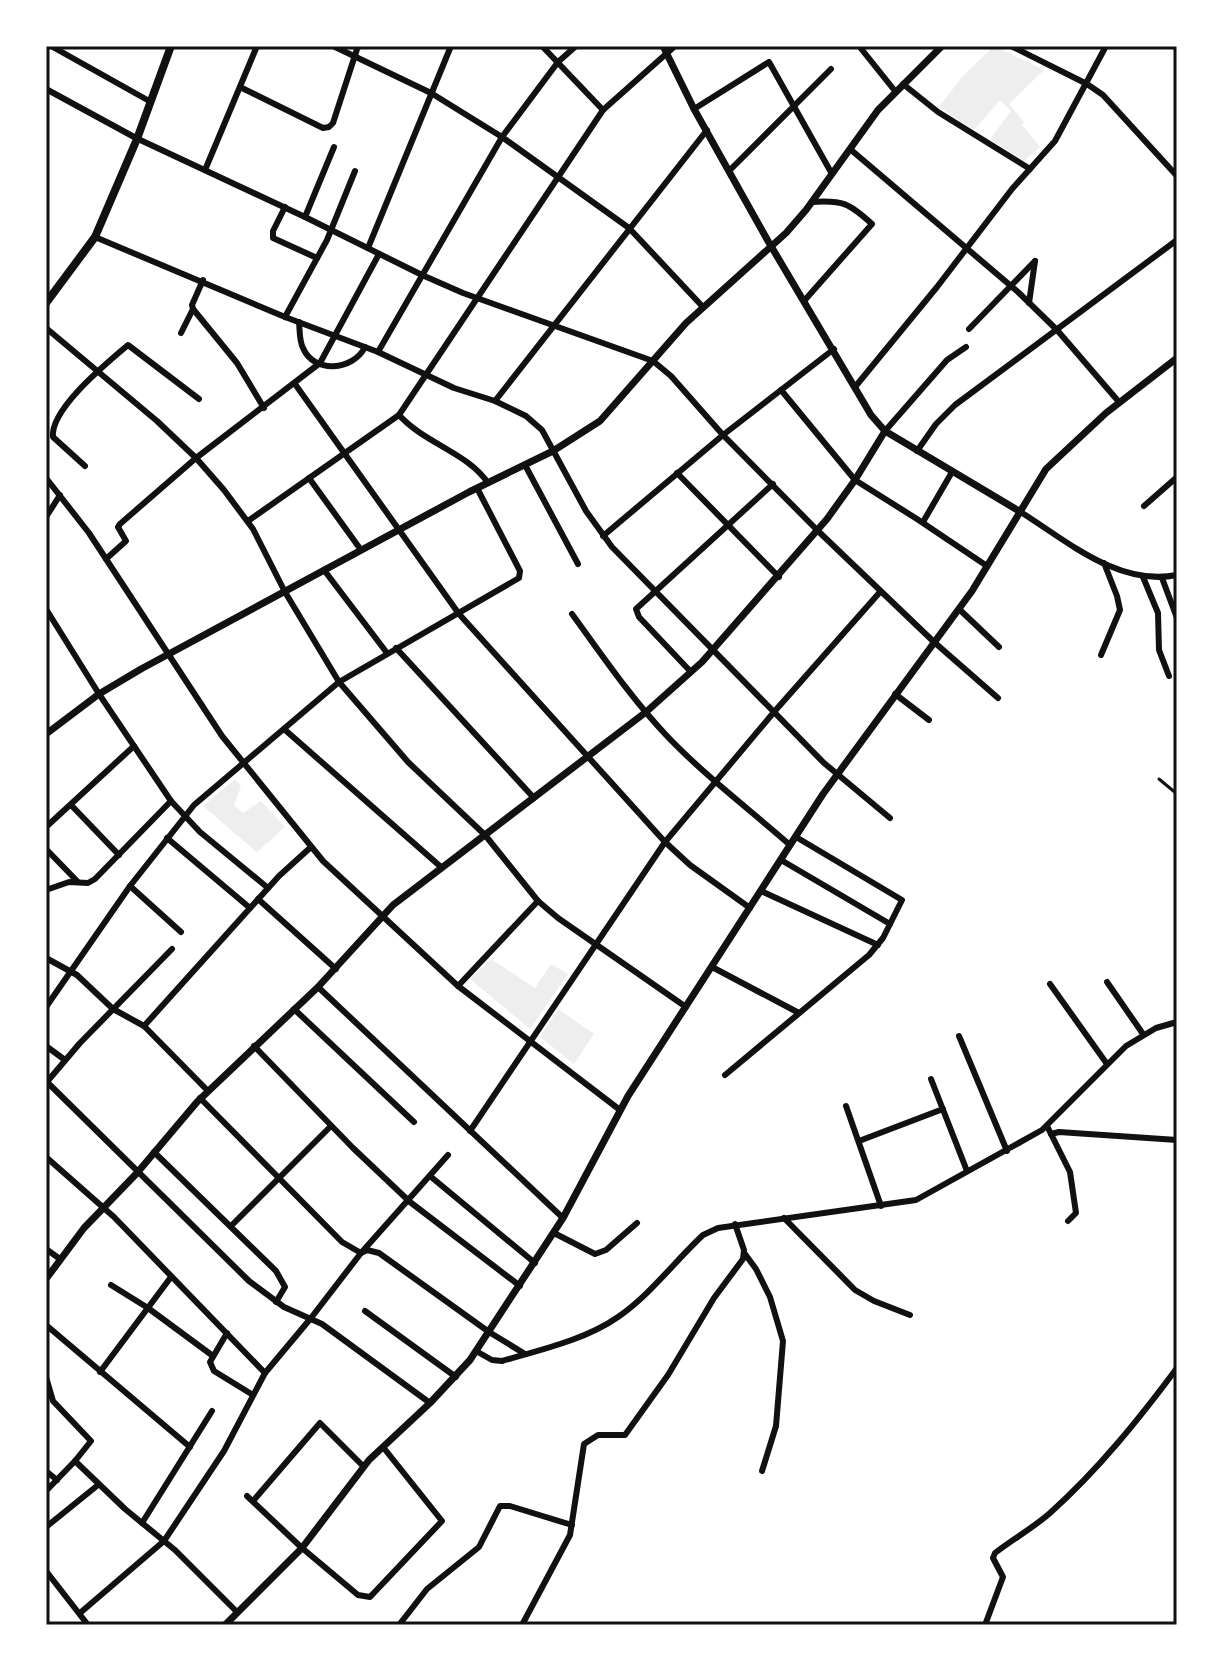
<svg xmlns="http://www.w3.org/2000/svg" width="1223" height="1671" font-family="'Alegreya Sans',sans-serif">
<rect width="100%" height="100%" fill="#fff"/>
<g fill="#eee">
<path d="M994 46 1044 70 1009 104 1024 122 1022 125 1040 147 1024 161 990 139 1011 111 1000 100 974 130 939 107 962 77Z"/>
<path d="M235 779 241 786 234 805 243 813 261 801 285 827 257 852 203 806Z"/>
<path d="M491 959 535 988 551 964 568 974 530 1029 470 979Z"/>
<path d="M558 1009 594 1034 574 1064 540 1037Z"/>
</g>
<g fill="none" stroke-linecap="round" stroke-linejoin="round">
<path stroke="#111" stroke-width="3" d="M1159 779 1177 794"/>
<g stroke="#111" stroke-width="6">
<path d="M51 46 151 102"/>
<path d="M333 46 431 93 502 137 629 228 703 307"/>
<path d="M542 46 603 110"/>
<path d="M859 46 895 91"/>
<path d="M1011 46 1087 84 1103 95 1177 176"/>
<path d="M1174 46 1177 48"/>
<path d="M903 84 938 112 1030 169"/>
<path d="M240 87 323 128 329 127 333 123 358 46"/>
<path d="M46 89 136 138 305 217 422 275 463 293 653 361 671 376 723 435 817 530 934 642 998 698"/>
<path d="M694 109 769 62 832 174"/>
<path d="M850 149 1018 292 1057 330 1119 402"/>
<path d="M205 170 257 46"/>
<path d="M729 171 831 69"/>
<path d="M285 207 273 231V238L317 258"/>
<path d="M305 217 334 147"/>
<path d="M95 237 285 317 378 352 454 388 495 401 526 416 542 430 586 511 612 547 824 763 890 818"/>
<path d="M368 248 451 46"/>
<path d="M203 280 192 305 193 309 237 363 264 408"/>
<path d="M804 301 872 224C849 203 843 200 812 202"/>
<path d="M1029 303 1035 261"/>
<path d="M285 317 327 240 355 171"/>
<path d="M299 322C300 331 299 340 303 348 314 374 353 371 365 347"/>
<path d="M46 328 157 421 196 458 224 490 253 529 285 592 339 682 408 762 485 835 538 901 558 918 686 1007"/>
<path d="M969 329 1035 261"/>
<path d="M181 333 193 309"/>
<path d="M378 352 502 137 558 62 576 46"/>
<path d="M295 384 459 614 665 842 690 865 750 908"/>
<path d="M855 387 937 287 1012 189 1055 141 1106 46"/>
<path d="M781 390 855 480 917 519 987 566"/>
<path d="M495 401 707 130"/>
<path d="M399 415C424 443 468 453 488 483"/>
<path d="M885 431 947 360 966 347"/>
<path d="M917 451 936 424 955 405 1177 240"/>
<path d="M525 465 578 564"/>
<path d="M85 466 53 437C50 409 107 363 128 345L199 399"/>
<path d="M677 473 779 577"/>
<path d="M46 478 89 533 222 736 323 861 458 986 620 1110"/>
<path d="M309 478 361 550"/>
<path d="M1144 506 1177 477"/>
<path d="M1019 511C1066 540 1118 587 1177 575"/>
<path d="M46 517 60 495"/>
<path d="M248 521 399 415 603 110 675 46"/>
<path d="M923 522 952 472"/>
<path d="M603 536 723 435 834 349"/>
<path d="M106 559 126 541 118 527 120 524 196 458 320 363 379 254"/>
<path d="M324 570 387 653"/>
<path d="M1143 577 1158 613 1159 650 1169 676"/>
<path d="M1162 578 1177 618"/>
<path d="M46 609 99 694 171 801 200 832 268 888"/>
<path d="M959 609 999 647"/>
<path d="M572 614C602 655 631 698 666 735 704 775 749 809 790 845"/>
<path d="M396 648 534 798"/>
<path d="M1101 655 1120 610 1117 596 1104 563"/>
<path d="M691 672 639 617 636 609 773 484"/>
<path d="M895 694 929 720"/>
<path d="M284 729 441 867"/>
<path d="M71 805 119 855"/>
<path d="M46 827 134 746"/>
<path d="M167 838 250 908"/>
<path d="M46 849 77 881"/>
<path d="M781 860 890 924"/>
<path d="M130 886 181 932"/>
<path d="M46 890 69 882 88 883 95 879 171 801"/>
<path d="M761 891 878 945"/>
<path d="M258 899 336 969"/>
<path d="M46 958 77 975 113 1009 144 1026 208 1091"/>
<path d="M712 967 799 1013"/>
<path d="M1107 982 1143 1034"/>
<path d="M1050 984 1107 1064"/>
<path d="M458 986 538 901"/>
<path d="M318 987 563 1218"/>
<path d="M46 1007 130 886 194 805 339 682 519 578 520 571 477 488"/>
<path d="M294 1009 414 1122"/>
<path d="M144 1026 279 876 311 847"/>
<path d="M959 1036 1007 1151"/>
<path d="M46 1046 65 1060"/>
<path d="M254 1046 353 1148 410 1202 520 1286"/>
<path d="M725 1075 869 955 883 938 902 900 796 837"/>
<path d="M931 1079 967 1171"/>
<path d="M47 1082 249 1281 284 1307 322 1324 430 1403"/>
<path d="M46 1083 80 1043 172 949"/>
<path d="M200 1098 342 1242 361 1253 367 1250 379 1253 489 1332 525 1354"/>
<path d="M846 1106 881 1206"/>
<path d="M1047 1126 1070 1172 1076 1213 1068 1221"/>
<path d="M470 1131 665 842 774 712 880 592"/>
<path d="M1051 1134 1059 1132 1177 1140"/>
<path d="M859 1141 943 1109"/>
<path d="M154 1152 276 1271 285 1287 276 1302"/>
<path d="M46 1157 114 1217 265 1373"/>
<path d="M430 1176 535 1263"/>
<path d="M784 1218 855 1290 874 1301 910 1315"/>
<path d="M231 1226 331 1126"/>
<path d="M554 1233 595 1254 606 1250 637 1223"/>
<path d="M46 1249 60 1259"/>
<path d="M745 1254 756 1269 770 1297 783 1341 776 1426 762 1471"/>
<path d="M111 1285 148 1308 213 1356"/>
<path d="M365 1311 456 1377"/>
<path d="M46 1325 190 1447"/>
<path d="M227 1333 210 1362 214 1371 253 1395"/>
<path d="M476 1351 492 1360 502 1361C540 1350 585 1340 618 1317 650 1295 675 1261 703 1235L718 1228 916 1200 1042 1130 1126 1046 1156 1028 1177 1022"/>
<path d="M100 1372 171 1277"/>
<path d="M46 1377 53 1401 91 1441 75 1461 125 1509 175 1550 237 1612"/>
<path d="M46 1471 57 1480"/>
<path d="M46 1491 75 1461"/>
<path d="M247 1496 302 1548 358 1595 370 1597 442 1521 383 1447"/>
<path d="M253 1501 320 1423 363 1466"/>
<path d="M142 1523 212 1411"/>
<path d="M46 1527 98 1485"/>
<path d="M46 1571 88 1625"/>
<path d="M80 1613 164 1541 224 1451 265 1373 311 1318 361 1253 448 1155"/>
<path d="M399 1625 427 1589 479 1547 500 1506H510L572 1525"/>
<path d="M522 1625 570 1535 584 1444 598 1435H625L668 1375 714 1298 743 1259 744 1250 735 1224"/>
<path d="M985 1625 1003 1577 993 1558 995 1553C1013 1539 1033 1528 1050 1513 1098 1470 1139 1419 1177 1368"/>
</g>
<g stroke="#111" stroke-width="7">
<path d="M663 46 694 109 768 241 871 415 885 431 1019 511"/>
<path d="M46 734 99 694 141 669 469 492 553 451 600 421 686 323 786 233 806 210 878 110 942 46"/>
<path d="M46 1279 84 1228 137 1173 197 1102 318 987 393 905 646 712 702 662 827 519 855 480 885 431"/>
<path d="M225 1625 302 1548 369 1460 430 1403 470 1360 563 1218 628 1096 823 794 972 591 1046 469 1106 413 1177 358"/>
</g>
<path stroke="#111" stroke-width="8" d="M46 303 95 237 137 139 171 46"/>
</g>
<rect width="1223" height="1671" fill="none" stroke="#ffffff" stroke-width="96"/>
<rect x="48" y="48" width="1127" height="1575" fill="none" stroke="#111" stroke-width="3"/>
</svg>
